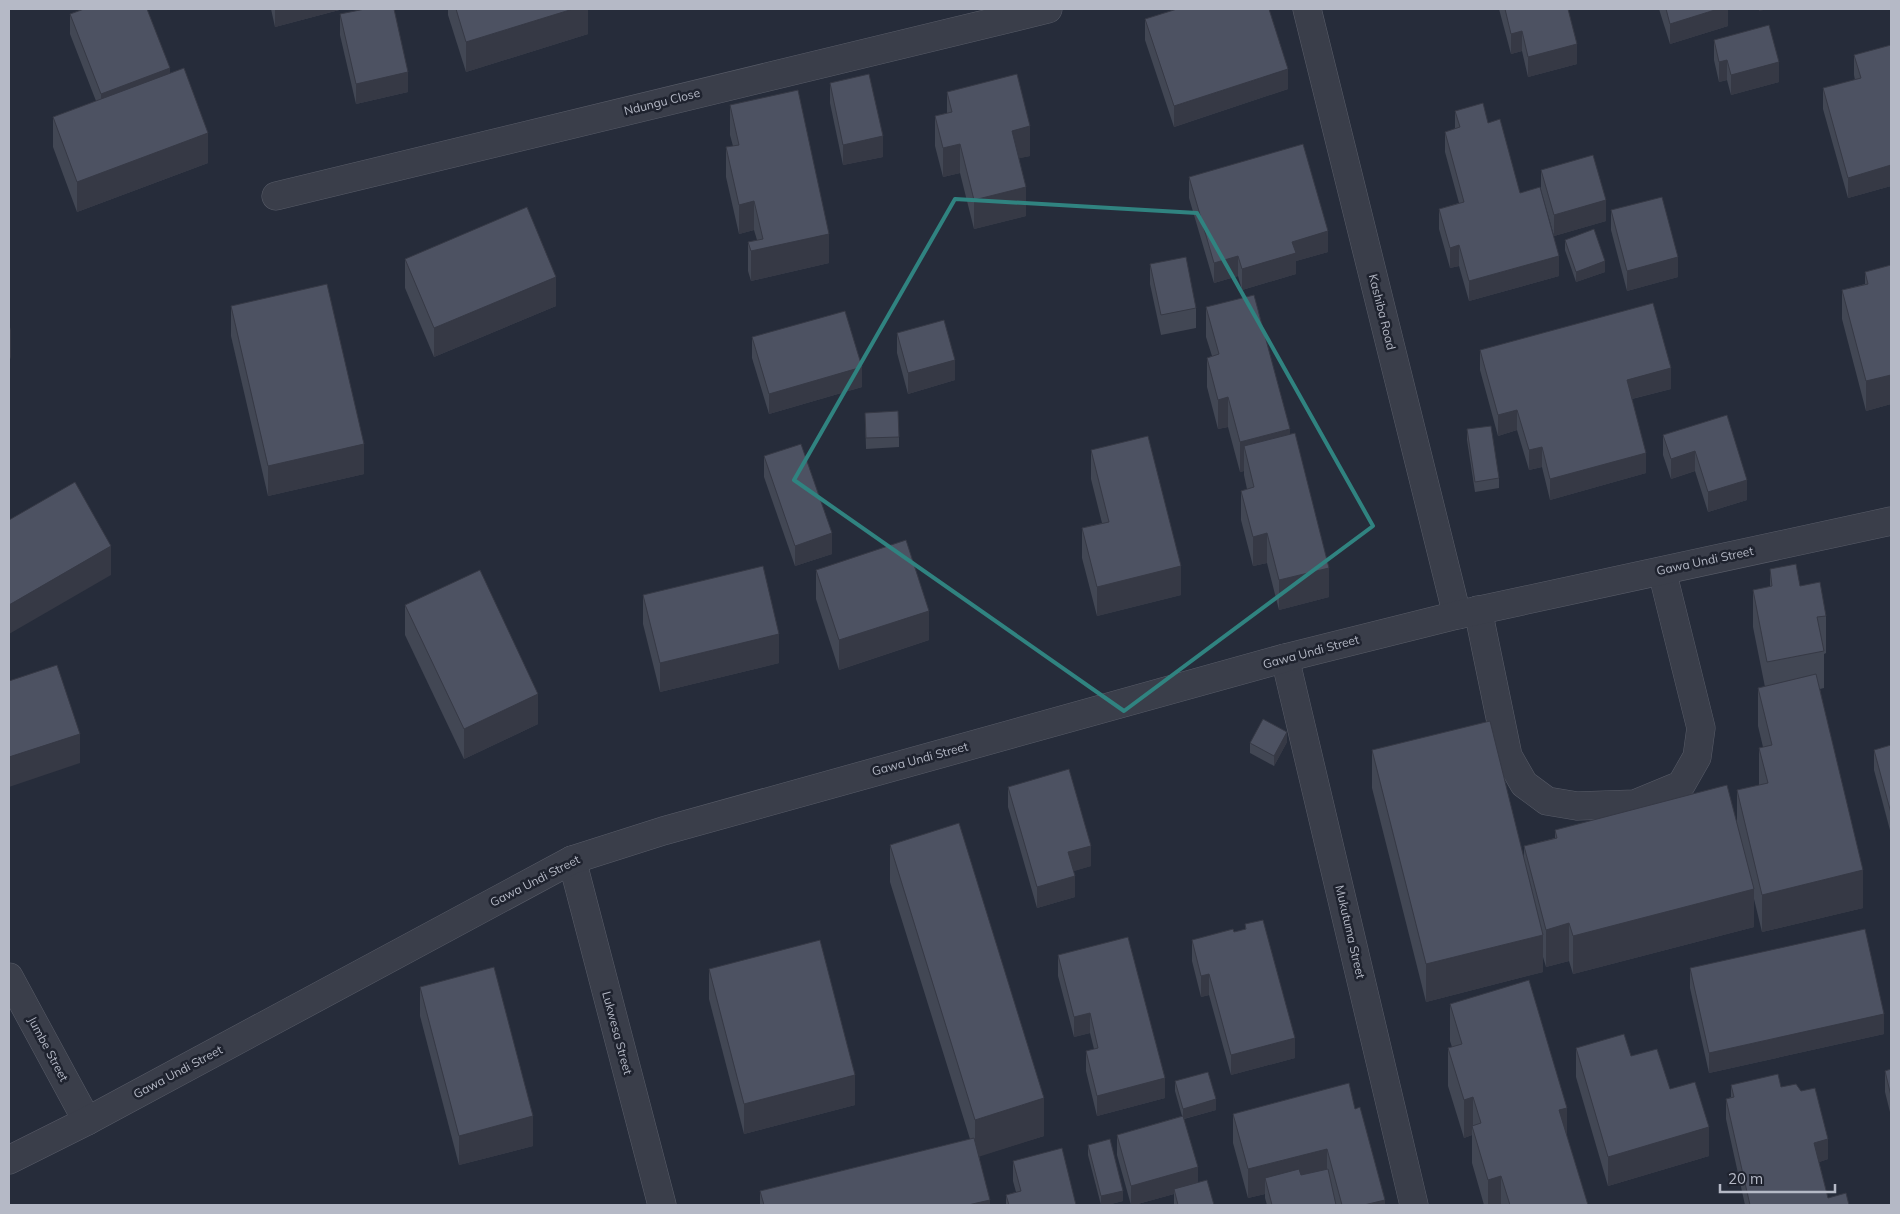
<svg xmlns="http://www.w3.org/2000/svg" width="1900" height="1214" font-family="Mulish,sans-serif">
<rect width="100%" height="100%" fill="#262c3a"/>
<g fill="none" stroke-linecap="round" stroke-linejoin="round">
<g stroke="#585c68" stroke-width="29">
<g id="minor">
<path d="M1307 9 1457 615"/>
<path d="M276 196 1048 9"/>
<path d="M1478 610 1508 756 1524 784 1547 801 1577 806 1635 804 1681 785 1697 757 1701 728 1662 571"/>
<path d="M1285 658 1414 1205"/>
<path d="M572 860 662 1205"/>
<path d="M9 977 87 1121"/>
<path d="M9 1160 87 1121 572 860 663 831 1285 658 1457 615 1891 521"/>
</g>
</g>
<use href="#minor" stroke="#3a3e4a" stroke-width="28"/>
</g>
<g fill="#424754">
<path d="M271 9H343L275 27Z"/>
<path d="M448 9H588V34L466 72 448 15Z"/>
<path d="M1499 9H1568L1577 64 1528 77 1522 51 1511 54Z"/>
<path d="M1659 9H1728V26L1670 44Z"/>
<path d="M70 14 170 73 208 163 77 212 53 147V117L96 101 70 34Z"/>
<path d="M340 14 408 92 356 104 340 35Z"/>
<path d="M1145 19 1288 89 1174 127 1145 40Z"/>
<path d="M1714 40 1779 82 1731 95 1727 80 1719 82 1714 60Z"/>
<path d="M1891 45V186L1848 198 1823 109V88L1855 80 1854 75V55Z"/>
<path d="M830 83 883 157 843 165 830 103Z"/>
<path d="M947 92 1030 156 1019 158 1026 216 974 229 960 173 943 177 935 146V116L947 113Z"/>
<path d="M730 105 829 263 751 281 748 271V242L757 240 754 230 739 234 726 177V147L733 146 730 135Z"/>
<path d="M1455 111 1488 123 1559 276 1469 301 1459 266 1450 268 1439 229V209L1459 203 1445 152V132L1455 129Z"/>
<path d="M1541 170 1606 221 1554 236 1541 190Z"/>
<path d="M1189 177 1328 252 1296 261V274L1242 290 1238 276 1214 283 1189 198Z"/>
<path d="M1611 210 1678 277 1627 291 1611 230Z"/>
<path d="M1565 240 1605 272 1576 282 1565 250Z"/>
<path d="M405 259 556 306 434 357 405 288Z"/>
<path d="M1150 264 1196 308V328L1161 335 1150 284Z"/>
<path d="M1891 265V404L1866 411 1842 319V290L1865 284V272Z"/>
<path d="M231 306 364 474 268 496 231 336Z"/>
<path d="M1206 307 1290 434 1329 597 1279 610 1267 563 1253 566 1241 520V491L1247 489 1244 475V471L1240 472 1228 427 1218 429 1207 387V358L1212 356 1206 337Z"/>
<path d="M897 333 955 380 908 394 897 353Z"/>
<path d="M752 337 862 387 769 414 752 358Z"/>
<path d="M1480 350 1671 389 1632 399 1646 473 1550 500 1542 467 1529 470 1517 430 1498 436 1480 370Z"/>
<path d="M865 413 899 437V447L866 449Z"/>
<path d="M1727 415 1747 500 1708 512 1695 471 1671 479 1663 455V435Z"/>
<path d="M1467 429 1499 478V488L1475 492 1467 440Z"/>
<path d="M1091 450 1181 595 1097 616 1082 558V528L1102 523 1091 479Z"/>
<path d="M764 456 832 554 795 566 764 477Z"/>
<path d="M1770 569 1800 586 1826 616V653L1824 654V688L1820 689 1863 908 1762 932 1754 899V927L1573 974 1569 961 1546 967 1543 957V972L1426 1002 1372 788V750L1524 857V846L1555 838V830L1737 825V790L1759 785V748L1763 747 1758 726V688L1765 687 1753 627V590L1770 587Z"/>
<path d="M816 570 929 640 839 670 816 599Z"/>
<path d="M643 595 779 663 660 692 643 624Z"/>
<path d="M405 605 538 724 464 759 405 635Z"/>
<path d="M1287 742 1274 766 1250 753V743Z"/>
<path d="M1891 745V834L1874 770V750Z"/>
<path d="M1008 787 1091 866 1073 871 1075 897 1037 908 1008 807Z"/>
<path d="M890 845 1044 1136 979 1156 990 1205H760V1191L970 1139 890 882Z"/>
<path d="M1245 924 1295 1058 1231 1075 1209 995 1201 997 1192 961V940L1245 930Z"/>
<path d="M1058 955 1165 1098 1097 1116 1086 1071V1051L1094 1049 1090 1033 1074 1037 1058 976Z"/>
<path d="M1690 968 1884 1034 1709 1073 1690 988Z"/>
<path d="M709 969 855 1105 744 1134 709 999Z"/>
<path d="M420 987 533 1146 459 1165 420 1016Z"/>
<path d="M1450 1004 1567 1137 1588 1205H1484L1472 1163V1135L1464 1138 1448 1086V1048L1452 1047 1450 1041Z"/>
<path d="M1576 1048 1631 1056 1709 1156 1608 1186 1576 1077Z"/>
<path d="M1891 1069V1116L1885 1092V1071Z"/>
<path d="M1175 1081 1216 1110 1184 1119 1198 1182 1214 1205H1174V1194L1134 1205H1131L1117 1155V1135L1182 1116 1175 1091Z"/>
<path d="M1731 1085 1781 1087 1828 1159 1819 1162 1828 1198 1849 1205H1745L1726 1119V1099L1731 1097Z"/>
<path d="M1355 1109 1385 1205H1267L1265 1198V1194L1248 1198 1233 1143V1114Z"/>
<path d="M1088 1145 1123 1201 1107 1205H1101L1088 1155Z"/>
<path d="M1013 1161 1076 1205H1006V1195L1016 1192 1013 1181Z"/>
</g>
<g fill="#363945">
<path d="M275 9H343L275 27Z"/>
<path d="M573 9H588V34L466 72V42Z"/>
<path d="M1718 9H1728V26L1670 44V24Z"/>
<path d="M1759 9H1768L1759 11Z"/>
<path d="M1522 31V51L1511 54V34Z"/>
<path d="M1577 44V64L1528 77V57Z"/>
<path d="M1727 60V80L1719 82V62Z"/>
<path d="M1779 62V82L1731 95V75Z"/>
<path d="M170 68V89L101 115V94Z"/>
<path d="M1288 69V89L1174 127V106Z"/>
<path d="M408 72V92L356 104V84Z"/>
<path d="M1030 126V156L1012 160V131Z"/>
<path d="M208 133V163L77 212V182Z"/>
<path d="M883 136V157L843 165V145Z"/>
<path d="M960 144V173L943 177V148Z"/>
<path d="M1891 165V186L1848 198V178Z"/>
<path d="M1026 187V216L974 229V200Z"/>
<path d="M1606 200V221L1554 236V215Z"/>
<path d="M754 201V230L739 234V205Z"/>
<path d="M1328 231V252L1296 261V274L1242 290V269L1292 242Z"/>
<path d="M829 234V263L751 281V251Z"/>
<path d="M1459 245V266L1450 268V248Z"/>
<path d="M1238 256V276L1214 283V263Z"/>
<path d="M1559 256V276L1469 301V281Z"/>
<path d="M1678 257V277L1627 291V271Z"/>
<path d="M1605 261V272L1576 282V272Z"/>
<path d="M556 277V306L434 357V328Z"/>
<path d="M11 327V357L9 362V333Z"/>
<path d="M955 360V380L908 394V373Z"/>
<path d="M862 367V387L769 414V394Z"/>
<path d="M1671 368V389L1627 400V380Z"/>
<path d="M1891 375V404L1866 411V381Z"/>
<path d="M1228 397V427L1218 429V400Z"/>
<path d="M1517 410V430L1498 436V415Z"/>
<path d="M1290 429V458L1244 446V471L1240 472V442Z"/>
<path d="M364 444V474L268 496V466Z"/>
<path d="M1542 447V467L1529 470V450Z"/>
<path d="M1695 451V471L1671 479V459Z"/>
<path d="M1646 453V473L1550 500V479Z"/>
<path d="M1747 480V500L1708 512V492Z"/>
<path d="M832 533V554L795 566V546Z"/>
<path d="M1267 533V563L1253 566V537Z"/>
<path d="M111 546V575L9 634V605Z"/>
<path d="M1181 566V595L1097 616V587Z"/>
<path d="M1329 568V597L1279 610V580Z"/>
<path d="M929 611V640L839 670V640Z"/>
<path d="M779 634V663L660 692V663Z"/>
<path d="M538 694V724L464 759V729Z"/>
<path d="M1287 732V742L1274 766V756Z"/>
<path d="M80 734V763L9 787V757Z"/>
<path d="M1091 846V866L1068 873V852Z"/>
<path d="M1863 870V908L1762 932V895Z"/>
<path d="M1075 876V897L1037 908V887Z"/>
<path d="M1754 889V927L1573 974V936Z"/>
<path d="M1569 923V961L1546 967V930Z"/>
<path d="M1543 935V972L1426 1002V964Z"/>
<path d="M1209 974V995L1201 997V976Z"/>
<path d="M1090 1013V1033L1074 1037V1017Z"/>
<path d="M1884 1014V1034L1709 1073V1053Z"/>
<path d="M1295 1038V1058L1231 1075V1055Z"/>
<path d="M855 1075V1105L744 1134V1104Z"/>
<path d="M1165 1078V1098L1097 1116V1096Z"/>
<path d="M1473 1097V1130L1472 1126V1135L1464 1138V1100Z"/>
<path d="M1044 1098V1136L975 1158V1120Z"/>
<path d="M1216 1099V1110L1183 1119V1109Z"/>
<path d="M1567 1108V1145L1559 1110Z"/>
<path d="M533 1116V1146L459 1165V1136Z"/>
<path d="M1709 1127V1156L1608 1186V1157Z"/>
<path d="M1828 1139V1159L1814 1164V1143Z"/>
<path d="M1327 1149V1178H1265V1194L1248 1198V1169Z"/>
<path d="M1198 1167V1187L1174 1189V1194L1134 1205H1131V1186Z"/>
<path d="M1501 1176V1205H1488V1180Z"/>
<path d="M1123 1191V1201L1107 1205H1101V1196Z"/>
<path d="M990 1200V1205H968Z"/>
<path d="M1385 1200V1205H1364Z"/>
</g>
<g fill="#4d5262" stroke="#363945">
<path d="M84 9H147L170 68 101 94 70 14Z"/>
<path d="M365 9H394L408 72 356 84 340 14Z"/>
<path d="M456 9H573L466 42Z"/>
<path d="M1177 9H1269L1288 69 1174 106 1145 19Z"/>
<path d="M1505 9H1568L1577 44 1528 57 1522 31 1511 34Z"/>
<path d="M1666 9H1718L1670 24Z"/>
<path d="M1769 25 1779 62 1731 75 1727 60 1719 62 1714 40Z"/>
<path d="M1891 45V165L1848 178 1823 88 1861 78 1854 55Z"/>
<path d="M184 68 208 133 77 182 53 117Z"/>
<path d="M869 74 883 136 843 145 830 83Z"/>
<path d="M1017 74 1030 126 1012 131 1026 187 974 200 960 144 943 148 935 116 952 112 947 92Z"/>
<path d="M798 90 829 234 751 251 748 242 763 239 754 201 739 205 726 147 739 145 730 105Z"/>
<path d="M1483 103 1488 123 1500 119 1520 193 1540 187 1559 256 1469 281 1459 245 1450 248 1439 209 1464 202 1445 132 1460 127 1455 111Z"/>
<path d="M1303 144 1328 231 1292 242 1296 253 1242 269 1238 256 1214 263 1189 177Z"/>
<path d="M1593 155 1606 200 1554 215 1541 170Z"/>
<path d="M1662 197 1678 257 1627 271 1611 210Z"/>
<path d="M527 207 556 277 434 328 405 259Z"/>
<path d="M1594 229 1605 261 1576 272 1565 240Z"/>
<path d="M1186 257 1196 308 1161 315 1150 264Z"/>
<path d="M1891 265V375L1866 381 1842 290 1868 284 1865 272Z"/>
<path d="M327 284 364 444 268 466 231 306Z"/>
<path d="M1254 295 1290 429 1240 442 1228 397 1218 400 1207 358 1219 354 1206 307Z"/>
<path d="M1653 303 1671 368 1627 380 1646 453 1550 479 1542 447 1529 450 1517 410 1498 415 1480 350Z"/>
<path d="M845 311 862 367 769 394 752 337Z"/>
<path d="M944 320 955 360 908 373 897 333Z"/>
<path d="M898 411 899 437 866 438 865 413Z"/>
<path d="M1727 415 1747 480 1708 492 1695 451 1671 459 1663 435Z"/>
<path d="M1491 426 1499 478 1475 482 1467 429Z"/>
<path d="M1295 433 1329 568 1279 580 1267 533 1253 537 1241 491 1254 487 1244 446Z"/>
<path d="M1148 436 1181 566 1097 587 1082 528 1109 522 1091 450Z"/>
<path d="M801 444 832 533 795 546 764 456Z"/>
<path d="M75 482 111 546 9 605V520Z"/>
<path d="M906 540 929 611 839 640 816 570Z"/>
<path d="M1796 564 1800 586 1820 582 1826 616 1817 617 1824 651 1767 662 1753 590 1772 586 1770 569Z"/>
<path d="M763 566 779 634 660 663 643 595Z"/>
<path d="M480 570 538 694 464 729 405 605Z"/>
<path d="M57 665 80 734 9 757V681Z"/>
<path d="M1816 674 1863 870 1762 895 1737 790 1768 783 1759 748 1772 745 1758 688Z"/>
<path d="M1263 719 1287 732 1274 756 1250 743Z"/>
<path d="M1490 721 1543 935 1426 964 1372 750Z"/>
<path d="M1891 745V813L1874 750Z"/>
<path d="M1069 769 1091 846 1068 852 1075 876 1037 887 1008 787Z"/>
<path d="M1727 785 1754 889 1573 936 1569 923 1546 930 1524 846 1557 838 1555 830Z"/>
<path d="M959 823 1044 1098 975 1120 890 845Z"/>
<path d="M1263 920 1295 1038 1231 1055 1209 974 1201 976 1192 940 1233 929 1234 932 1246 929 1245 924Z"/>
<path d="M1865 929 1884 1014 1709 1053 1690 968Z"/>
<path d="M1128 937 1165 1078 1097 1096 1086 1051 1098 1048 1090 1013 1074 1017 1058 955Z"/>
<path d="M820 940 855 1075 744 1104 709 969Z"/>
<path d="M494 967 533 1116 459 1136 420 987Z"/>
<path d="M1529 980 1567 1108 1559 1110 1588 1205H1510L1501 1176 1488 1180 1472 1126 1481 1123 1473 1097 1464 1100 1448 1048 1462 1044 1450 1004Z"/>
<path d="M1624 1034 1631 1056 1657 1049 1670 1089 1695 1082 1709 1127 1608 1157 1576 1048Z"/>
<path d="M1891 1069V1096L1885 1071Z"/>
<path d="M1208 1072 1216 1099 1183 1109 1175 1081Z"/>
<path d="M1778 1074 1781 1087 1796 1084 1801 1091 1815 1088 1828 1139 1814 1143 1828 1198 1846 1193 1849 1205H1750L1726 1099 1734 1097 1731 1085Z"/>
<path d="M1349 1083 1355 1109 1360 1107 1385 1200 1364 1205H1342L1327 1149 1248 1169 1233 1114Z"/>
<path d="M1183 1116 1198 1167 1131 1186 1117 1135Z"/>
<path d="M974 1138 990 1200 968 1205H764L760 1191Z"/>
<path d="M1110 1139 1123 1191 1101 1196 1088 1145Z"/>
<path d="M1062 1148 1076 1205H1009L1006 1195 1021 1191 1013 1161Z"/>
<path d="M1299 1169 1301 1175 1328 1169 1336 1205H1272L1265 1178Z"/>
<path d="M1207 1180 1214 1205H1178L1174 1189Z"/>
</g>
<path fill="none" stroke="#308380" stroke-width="4" stroke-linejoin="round" d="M955 199 1197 213 1373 526 1124 711 794 480Z"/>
<g text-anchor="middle" stroke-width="5" stroke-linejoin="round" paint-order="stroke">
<g font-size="12" fill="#b5b9c6" stroke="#1f232f">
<text transform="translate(662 102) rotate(-14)" y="4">Ndungu Close</text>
<text transform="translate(1382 312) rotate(76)" y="4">Kashiba Road</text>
<text transform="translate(1705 561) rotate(-12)" y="4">Gawa Undi Street</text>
<text transform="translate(1311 652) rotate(-15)" y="4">Gawa Undi Street</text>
<text transform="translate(920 759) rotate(-15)" y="4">Gawa Undi Street</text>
<text transform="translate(535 881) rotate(-27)" y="4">Gawa Undi Street</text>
<text transform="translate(1350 932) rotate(77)" y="4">Mukutuma Street</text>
<text transform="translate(617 1033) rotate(75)" y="4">Lukwesa Street</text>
<text transform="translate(48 1049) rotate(62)" y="4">Jumbe Street</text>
<text transform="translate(178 1072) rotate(-28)" y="4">Gawa Undi Street</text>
</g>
</g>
<rect width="1900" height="1214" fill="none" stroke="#b5b9c6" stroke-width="20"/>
<path d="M1720 1184v8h115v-8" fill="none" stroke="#b5b9c6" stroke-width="2.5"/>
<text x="1728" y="1184" font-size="15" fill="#b5b9c6" stroke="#1f232f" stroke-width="4" paint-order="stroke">20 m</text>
</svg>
